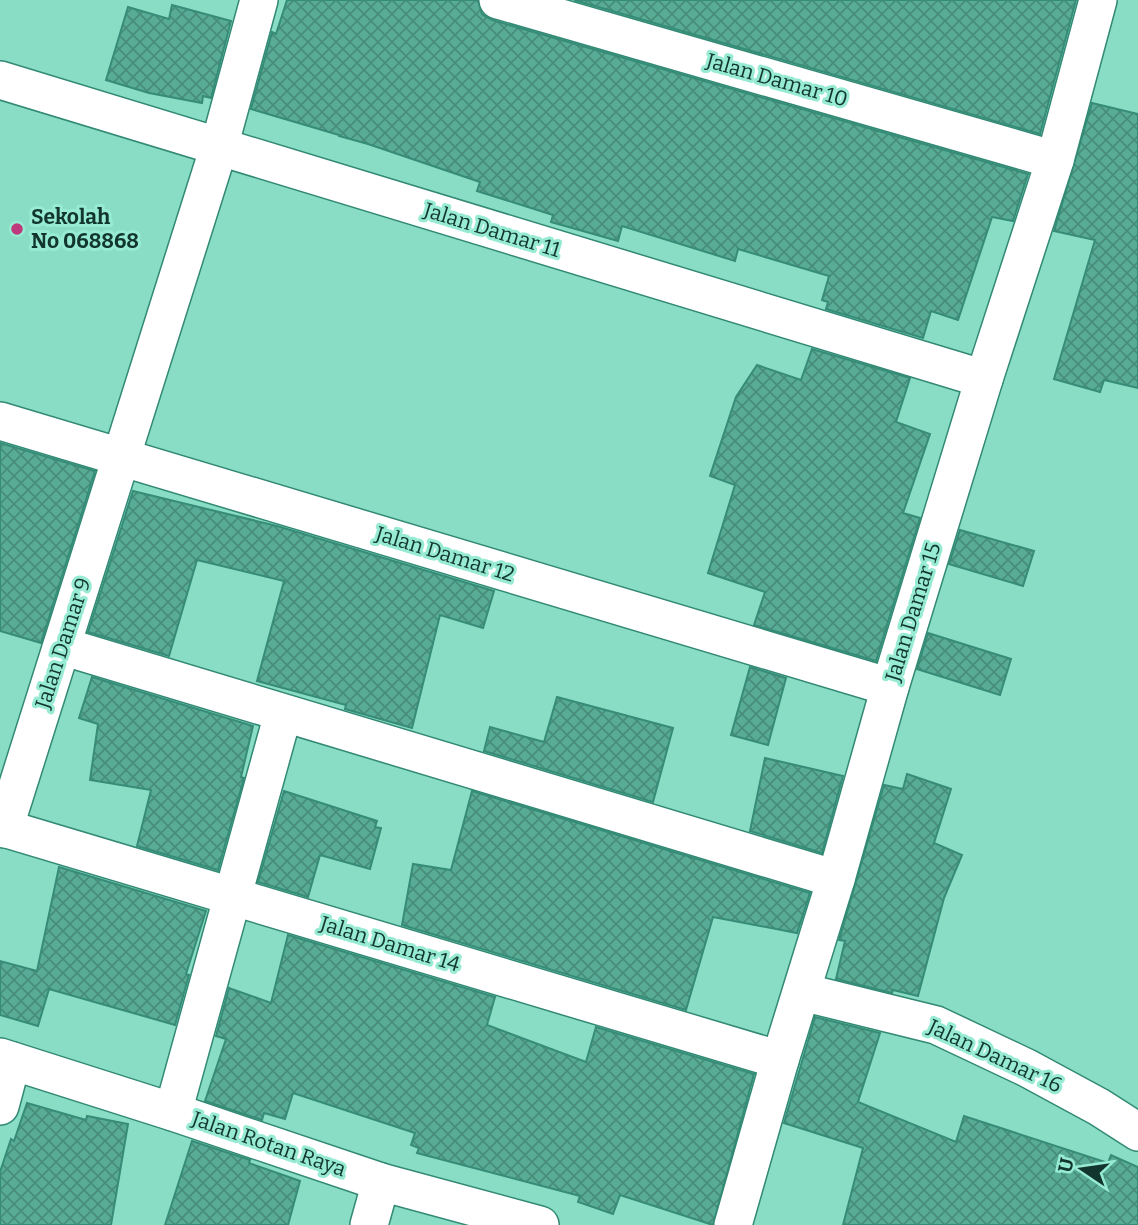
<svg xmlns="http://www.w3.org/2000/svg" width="1138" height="1225" font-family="Bitter,serif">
<defs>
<pattern id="building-cross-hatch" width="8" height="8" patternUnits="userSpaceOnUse" patternTransform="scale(1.75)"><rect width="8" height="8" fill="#58ac95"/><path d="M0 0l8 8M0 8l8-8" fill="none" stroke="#478d7a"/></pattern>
</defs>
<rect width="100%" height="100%" fill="#89ddc5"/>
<g fill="url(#building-cross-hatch)" stroke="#368c77" stroke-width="2">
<path d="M287 0H478L482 14 492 20 1028 174 1013 221 992 217 958 320 931 311 923 338 826 309 828 302 822 300 829 276 738 249 735 261 622 226 618 241 551 222 553 215 477 191 480 182 368 144 339 136V135L251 109 272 32 276 34Z"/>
<path d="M574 0H1076L1040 134Z"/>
<path d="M172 5 231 21 211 98 203 96 202 103 149 93 106 80 128 7 169 19Z"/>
<path d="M1092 103 1138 114V388L1104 380 1100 392 1054 379 1095 240 1054 231Z"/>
<path d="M812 349 910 378 896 422 930 434 903 513 920 518 876 661 754 625 765 592 708 573 735 485 710 476 736 397 757 365 801 380Z"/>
<path d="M0 443 95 471 41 643 0 631Z"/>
<path d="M133 491 277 526 494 591 483 628 440 615 412 728 345 709 346 705 257 681 284 581 197 560 169 656 88 632Z"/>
<path d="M960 530 1034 551 1023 586 949 564Z"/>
<path d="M928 633 1011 659 1000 695 917 669Z"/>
<path d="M750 667 786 678 768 745 731 735Z"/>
<path d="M92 677 253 726 241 777 244 778 218 870 137 846 151 790 90 780 98 724 79 718Z"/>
<path d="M557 697 673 728 653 802 484 751 490 727 544 742Z"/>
<path d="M765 758 843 776 822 853 750 831Z"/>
<path d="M907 774 951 789 934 843 962 855 944 898 918 996 893 990 892 993 836 979 845 941 839 940 884 785 903 789Z"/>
<path d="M284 791 377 821 375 827 381 828 370 869 320 855 308 897 258 882Z"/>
<path d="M472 791 810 893 797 933 713 917 686 1010 402 925 413 864 451 870Z"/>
<path d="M59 867 206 911 186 974 189 975 175 1025 49 989 38 1026 0 1015V961L37 971Z"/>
<path d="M288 935 495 997 487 1025 586 1062 596 1027 754 1074 713 1225 620 1195 613 1214 578 1202 580 1196 417 1153 419 1148 411 1145 415 1133 293 1093 285 1119 264 1113 262 1120 205 1101 226 1039 216 1036 229 988 271 1003Z"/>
<path d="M815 1017 880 1033 858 1102 956 1142 964 1116 1108 1163 1111 1155 1138 1167V1225H843L863 1148 784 1123Z"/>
<path d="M27 1103 86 1120 87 1116 128 1124 111 1225H0V1172L11 1139 14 1141Z"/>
<path d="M192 1141 250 1160 249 1163 300 1181 288 1225H165Z"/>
</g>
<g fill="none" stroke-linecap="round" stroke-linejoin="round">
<g stroke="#328974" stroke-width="40">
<g id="street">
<path d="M498 0 1055 160"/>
<path d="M0 80 984 379"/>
<path d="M0 421 890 687"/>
<path d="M62 646 836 879"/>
<path d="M0 827 780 1060"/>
<path d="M4 829 219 147 259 0"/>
<path d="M802 992 936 1025 1027 1068 1099 1107 1138 1132"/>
<path d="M0 1057 173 1112 381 1182 540 1225"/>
<path d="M0 1106 12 1061"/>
<path d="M173 1112 283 714"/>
<path d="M369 1225 381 1182"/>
<path d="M733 1225 780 1060 836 879 890 687 984 379 1055 160 1098 0"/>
</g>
</g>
<use href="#street" stroke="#fff" stroke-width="37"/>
</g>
<circle fill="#bf3a7c" stroke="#96ebd2" stroke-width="2.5" cx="17" cy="229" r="7"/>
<g text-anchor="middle" stroke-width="6" stroke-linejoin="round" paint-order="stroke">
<g font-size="21" fill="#12362d" stroke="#96ebd2">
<text transform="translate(777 80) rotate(16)" y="7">Jalan Damar 10</text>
<text transform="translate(492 230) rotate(17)" y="7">Jalan Damar 11</text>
<text transform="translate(445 554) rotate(17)" y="7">Jalan Damar 12</text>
<text transform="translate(913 612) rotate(-73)" y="7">Jalan Damar 15</text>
<text transform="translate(63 643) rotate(-72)" y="7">Jalan Damar 9</text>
<text transform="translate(390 944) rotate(17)" y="7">Jalan Damar 14</text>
<text transform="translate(995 1056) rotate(25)" y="7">Jalan Damar 16</text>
<text transform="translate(269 1144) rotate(19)" y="7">Jalan Rotan Raya</text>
</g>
<g font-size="21" font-weight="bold" fill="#12362d" stroke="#96ebd2" text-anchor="start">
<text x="31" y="224">Sekolah<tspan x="31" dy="24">No 068868</tspan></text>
</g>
</g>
<g transform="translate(1082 1169) rotate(283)" stroke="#96ebd2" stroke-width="5" paint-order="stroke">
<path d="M0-5L12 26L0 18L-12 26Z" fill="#12362d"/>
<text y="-10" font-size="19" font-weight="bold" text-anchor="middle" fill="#12362d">U</text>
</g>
</svg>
